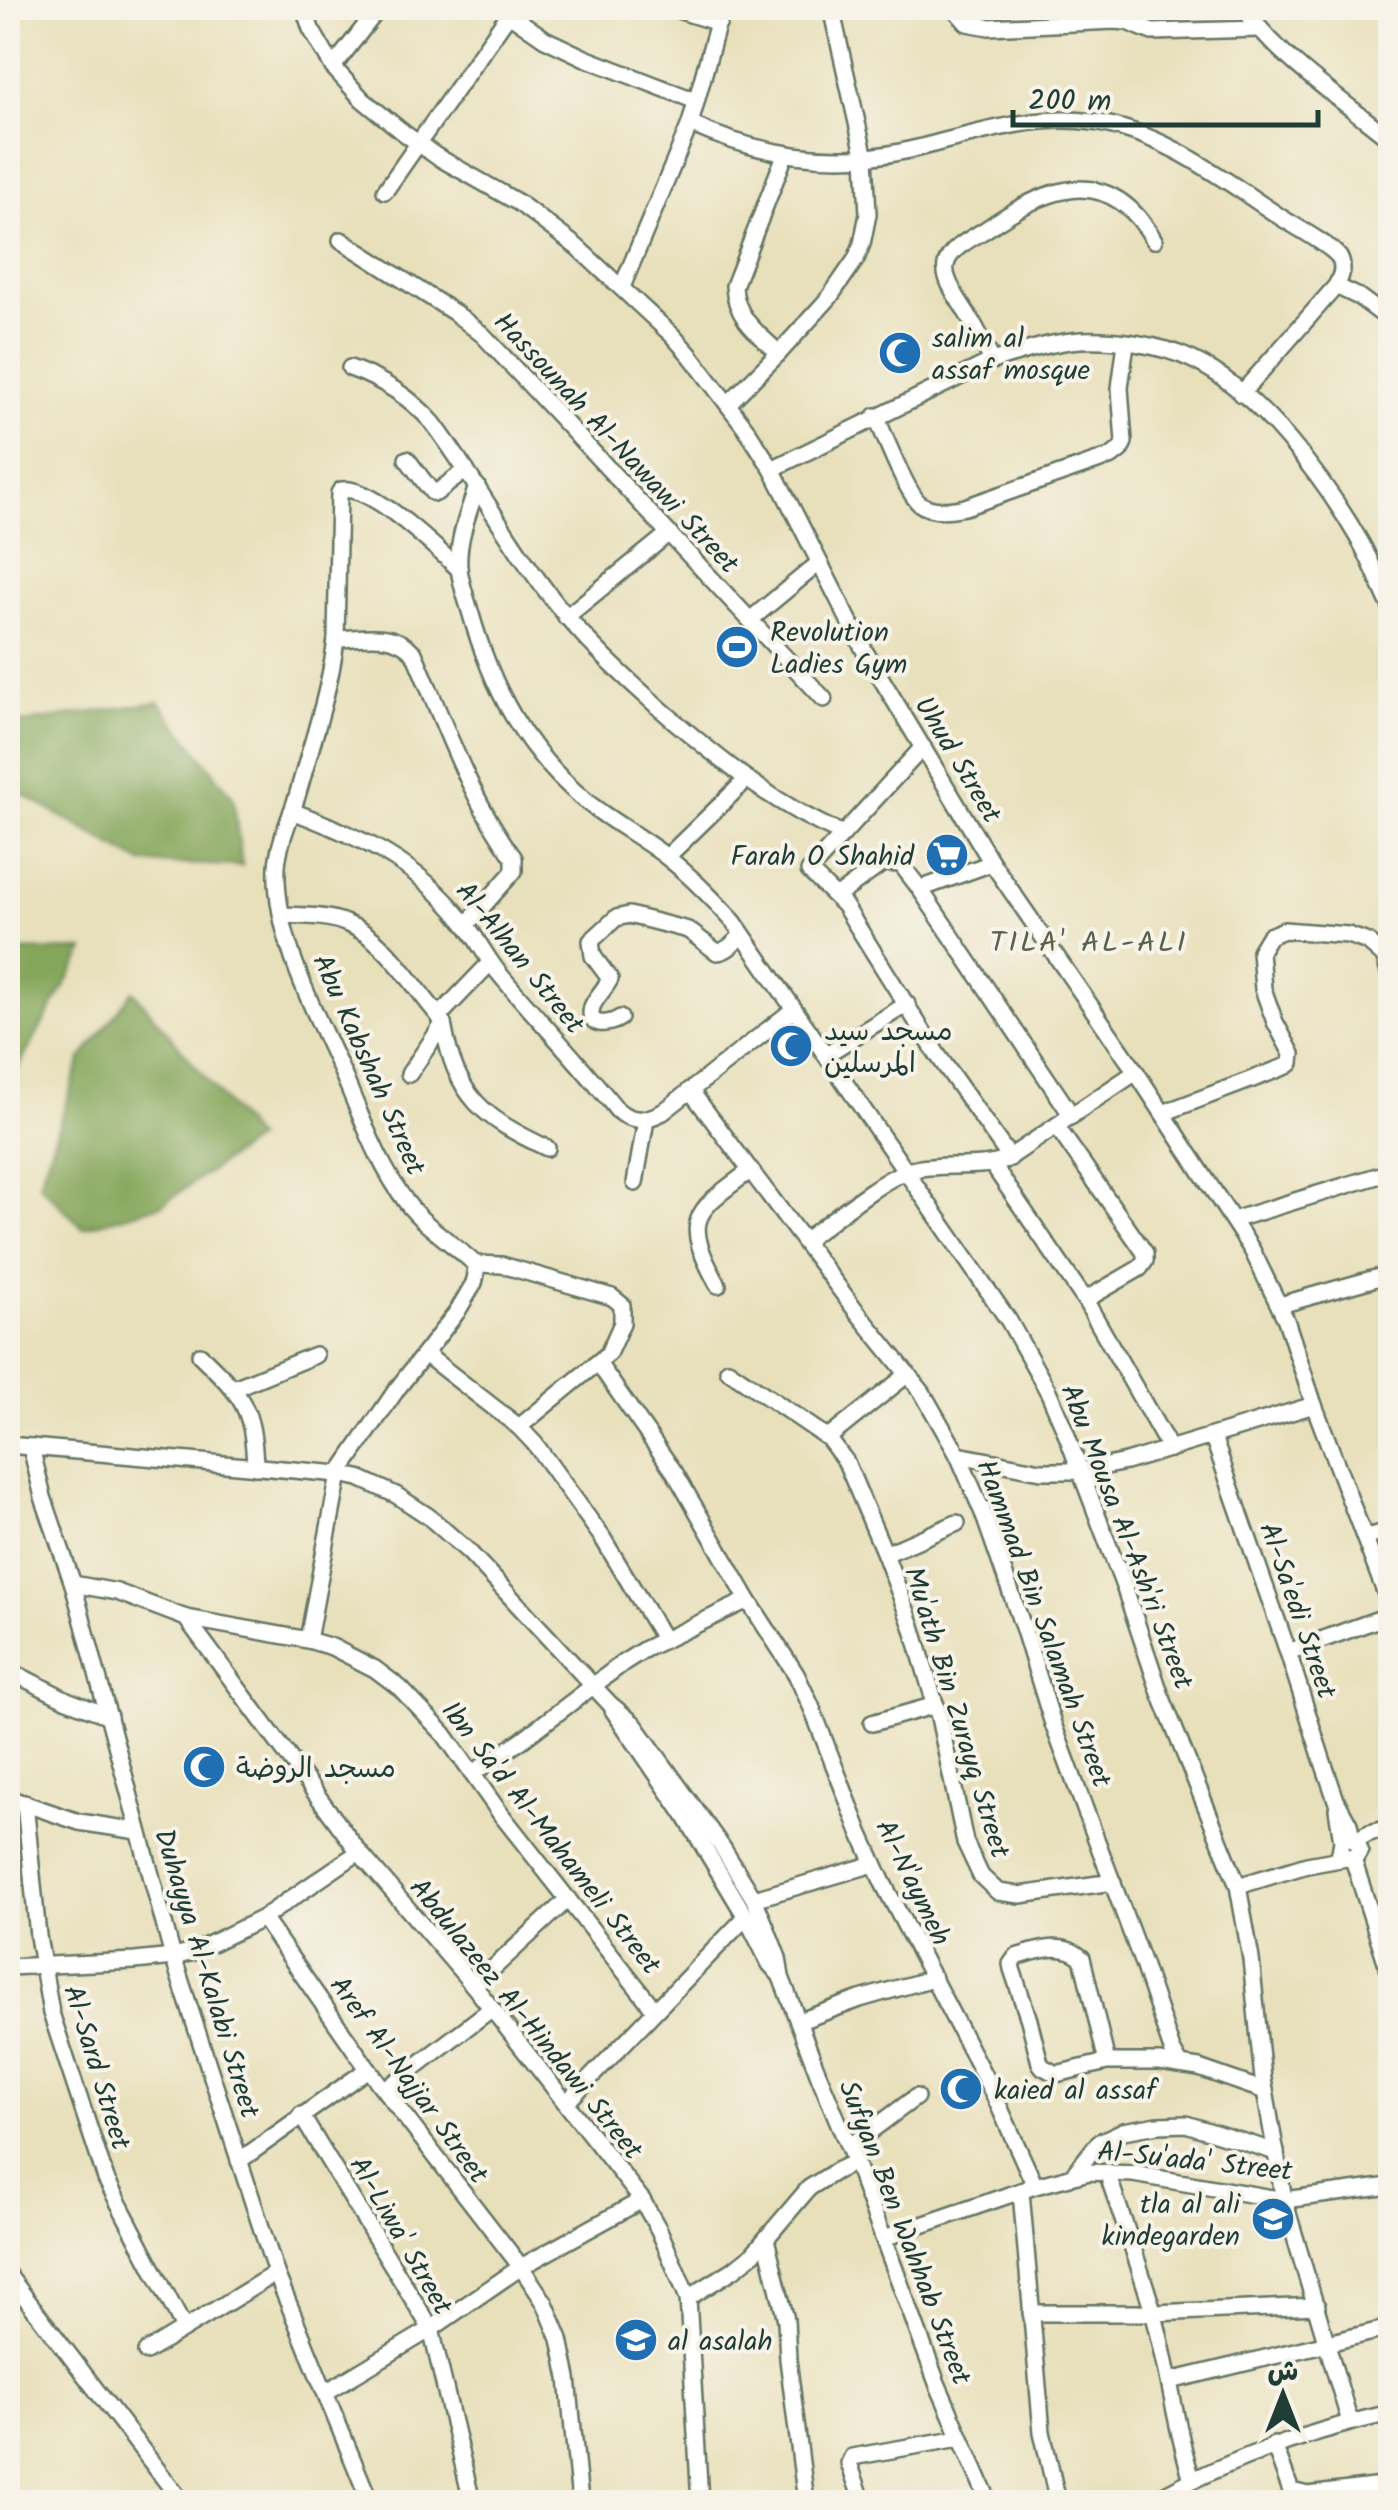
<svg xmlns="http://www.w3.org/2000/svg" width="1398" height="2510" font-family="Kalam,'Playpen Sans Arabic',sans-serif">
<rect width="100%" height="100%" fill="#f7f3e8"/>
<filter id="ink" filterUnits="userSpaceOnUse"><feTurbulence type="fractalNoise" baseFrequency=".01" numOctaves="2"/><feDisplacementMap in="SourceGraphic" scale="20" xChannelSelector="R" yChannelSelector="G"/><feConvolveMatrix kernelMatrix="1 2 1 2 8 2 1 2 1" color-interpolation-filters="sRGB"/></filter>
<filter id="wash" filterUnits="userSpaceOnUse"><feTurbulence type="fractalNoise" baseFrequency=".0048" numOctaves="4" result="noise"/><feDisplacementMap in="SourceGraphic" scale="40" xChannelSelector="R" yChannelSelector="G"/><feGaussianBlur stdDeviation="2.25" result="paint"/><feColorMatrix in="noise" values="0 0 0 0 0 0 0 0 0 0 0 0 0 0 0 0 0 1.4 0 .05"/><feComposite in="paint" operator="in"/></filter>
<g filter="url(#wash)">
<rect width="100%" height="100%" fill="#e8e0bb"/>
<g fill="#84a65a" stroke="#527247" stroke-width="2.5">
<path d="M159 702 233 797 242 866 142 863 14 789 8 764V725Z"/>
<path d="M85 950 8 1085V951Z"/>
<path d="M133 991 256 1139 161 1205 83 1228 39 1184 81 1059Z"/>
</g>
</g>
<g filter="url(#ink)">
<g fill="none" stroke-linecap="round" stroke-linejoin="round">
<g stroke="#657663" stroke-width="20">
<g id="minor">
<path d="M304 8 311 29 333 67 363 100 404 133 436 156 519 203 577 247 672 335 690 355 745 427 772 469 864 650 992 863 1136 1072 1252 1250 1286 1320 1314 1405 1390 1605"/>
<path d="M671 8 719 23"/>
<path d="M954 8 967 23 989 27 1114 21 1127 22 1152 32 1260 29"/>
<path d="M1244 8C1277 57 1345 102 1390 139"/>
<path d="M509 14 545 39 585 58 696 101"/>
<path d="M333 67 379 8"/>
<path d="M690 124C758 155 832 167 905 151 967 137 1029 113 1093 122 1164 132 1224 180 1282 218 1296 227 1330 245 1339 257 1345 267 1341 277 1336 286L1241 394"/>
<path d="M385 191 513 8"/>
<path d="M341 240 455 313 483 335 824 699"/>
<path d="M1336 286 1359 297 1390 320"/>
<path d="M622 287 690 124 722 8"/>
<path d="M779 353C758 334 735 317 734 286L785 155"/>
<path d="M992 361C986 348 979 333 971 320 964 307 953 294 948 280 946 275 945 270 946 265 949 249 972 238 985 230 1046 187 1108 161 1154 240"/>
<path d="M350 368C381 379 411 398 433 423 473 476 504 535 544 588 581 638 626 679 672 719 725 764 778 807 843 834"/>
<path d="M728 404 779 353 829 298 856 259 862 244 868 214 865 158 831 8"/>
<path d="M876 416C884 435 906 491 919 503 931 513 951 510 965 507L1112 456 1121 449 1124 442 1120 388 1126 343"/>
<path d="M407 459 432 492 436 493 466 470"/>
<path d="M772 469 992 361C1021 352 1051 342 1081 340 1117 339 1160 344 1193 360 1259 391 1325 480 1361 543 1372 563 1380 585 1390 605"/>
<path d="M477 486C469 512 457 539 459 567 460 582 466 597 470 611 492 689 524 750 587 802 613 823 643 838 668 858 692 877 714 900 734 922L1009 1321 1049 1393 1064 1428 1125 1589 1160 1693 1238 1886 1251 1959 1263 2079 1284 2200 1350 2422"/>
<path d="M566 617 668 534"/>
<path d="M750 620 819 563"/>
<path d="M336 639C365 638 393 630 414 653 444 722 469 797 514 858V871L467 924"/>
<path d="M923 747 809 871 844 905 937 1054 1010 1158"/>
<path d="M292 811C360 837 416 861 463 921 478 939 487 960 502 977 540 1022 581 1064 617 1110 633 1123 645 1121 663 1112L793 1010"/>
<path d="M667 857 747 779"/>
<path d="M920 889 992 863"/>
<path d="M836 897 883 863 901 864 920 889 1072 1116"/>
<path d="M283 915C304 916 325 915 345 923 385 937 412 985 439 1016L443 1024C456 1097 483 1118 547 1148"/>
<path d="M439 1016 490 963"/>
<path d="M620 1018C609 1025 586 1028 592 1007 595 998 606 988 610 979L593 956 591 941 616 918 629 915 688 930 717 952C727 952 735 942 742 935"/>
<path d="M827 1054 907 1004"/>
<path d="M409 1074 443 1024"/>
<path d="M690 1090 854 1308 922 1392 958 1455 983 1513 1024 1630 1053 1724 1143 1964 1172 2050 1180 2064"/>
<path d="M1163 1113 1287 1066 1291 1063 1292 1054 1275 1022 1263 989 1260 951 1269 936 1284 930 1348 935 1368 942 1384 956 1390 976"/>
<path d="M1057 1127 1145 1253V1261L1140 1268 1085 1300"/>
<path d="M992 1164 1085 1300 1170 1449"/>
<path d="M635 1183 646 1120"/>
<path d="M1233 1220 1390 1172"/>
<path d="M804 1241C829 1223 882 1178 910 1170 940 1162 973 1170 1004 1161L1136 1072"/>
<path d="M475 1264 502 1265 612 1297 622 1305V1323L608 1354 519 1427"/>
<path d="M718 1285C681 1218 694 1212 751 1170"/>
<path d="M1280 1305 1390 1274"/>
<path d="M425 1354 519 1427 535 1444 602 1537 664 1640"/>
<path d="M200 1355C242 1396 253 1406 255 1467"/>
<path d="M598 1363 675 1473 748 1600 796 1674 811 1706 860 1832 883 1883 994 2095 1035 2186"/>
<path d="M728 1370 828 1438 846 1462 885 1554 912 1626 939 1717 965 1842 981 1876 998 1892 1020 1895 1113 1882"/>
<path d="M234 1388 315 1355"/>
<path d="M1213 1437 1288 1652 1321 1756 1336 1800 1349 1824 1352 1839"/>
<path d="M828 1438 908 1374"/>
<path d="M8 1445 339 1474 359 1478 396 1495 428 1516 469 1552 610 1704 634 1724 722 1847 754 1899 766 1927 778 1958 781 1977 819 2076 855 2162 937 2383 989 2502"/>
<path d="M31 1447 43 1497 73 1584 173 1957 276 2273 370 2502"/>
<path d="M958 1455 1041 1471H1082L1126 1462 1314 1405"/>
<path d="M1366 1537 1390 1531"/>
<path d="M885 1554 957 1523"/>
<path d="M73 1584 117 1592 186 1618 308 1640 332 1647 375 1669 400 1688 444 1734 500 1813 654 2009"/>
<path d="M186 1618 359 1852 474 1986 642 2200 659 2230 688 2298 700 2502"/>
<path d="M308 1640 339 1474 397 1389 457 1312 474 1283 476 1275 475 1264C453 1243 425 1227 407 1203 378 1164 362 1118 343 1074 315 1012 274 936 277 866 279 841 291 817 298 793 312 742 330 691 336 639L339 493 341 490C372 484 435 548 459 569"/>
<path d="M1288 1652 1390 1615"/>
<path d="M8 1670 67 1700 109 1716"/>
<path d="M613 1710 684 1814 746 1917 770 1964 779 1974"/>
<path d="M872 1723 936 1705"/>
<path d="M473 1773 522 1740 623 1663 645 1649 748 1600"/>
<path d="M8 1798 79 1822 138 1831"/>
<path d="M25 1803 38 1936 51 2013 106 2179 184 2328"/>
<path d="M1337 1809 1342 1841 1340 1852 1346 1858 1356 1857 1360 1850 1357 1842 1349 1838 1342 1841"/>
<path d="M1355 1840 1369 1833 1390 1828"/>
<path d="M1353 1859 1390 1974"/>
<path d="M1238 1886 1307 1865 1346 1858"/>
<path d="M754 1899 874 1864"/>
<path d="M263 1918 368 2069 521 2267 545 2303 560 2339 568 2378 580 2502"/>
<path d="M8 1967 135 1961 173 1957 194 1952 263 1918 359 1852"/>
<path d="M474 1986 568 1899"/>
<path d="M800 2021 860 1999 934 1978"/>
<path d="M1107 2062 1082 1958C1063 1941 1039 1950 1016 1957L1011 1964 1012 1969 1029 2020 1040 2063 1043 2067 1056 2074 1107 2062H1160L1199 2068 1265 2091"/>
<path d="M385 2090 491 2009"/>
<path d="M566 2103 746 1917"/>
<path d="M301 2115 431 2329 472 2502"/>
<path d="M849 2147 916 2097"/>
<path d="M239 2161 368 2069"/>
<path d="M1107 2172C1122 2219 1140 2265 1153 2312 1169 2367 1174 2424 1192 2479"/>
<path d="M1074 2174 1099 2142 1123 2131 1158 2125 1186 2124 1276 2152"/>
<path d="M1021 2192 1042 2432 1058 2502"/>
<path d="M884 2238 1035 2186 1089 2172 1133 2174 1284 2200 1390 2186"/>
<path d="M766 2239 786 2320 788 2359 806 2502"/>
<path d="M8 2275 182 2502"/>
<path d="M688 2298 733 2270 752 2255 809 2188 836 2171 855 2162"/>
<path d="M1031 2313H1154L1317 2306"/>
<path d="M146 2352 276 2273"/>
<path d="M1170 2381 1390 2328"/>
<path d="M326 2392 431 2329 521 2267 642 2200"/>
<path d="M1274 2445 1291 2491 1308 2495 1390 2485"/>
<path d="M861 2497 849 2463 852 2457 960 2438"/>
<path d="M1150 2502C1226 2460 1306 2432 1390 2413"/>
</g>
</g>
<use href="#minor" stroke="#fff" stroke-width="15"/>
</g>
</g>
<defs>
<g id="mosque-disc" transform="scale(2.25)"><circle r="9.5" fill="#1f6fb2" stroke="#f7f3e8"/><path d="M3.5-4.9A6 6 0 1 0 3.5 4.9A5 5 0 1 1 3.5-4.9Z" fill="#fff"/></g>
<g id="stadium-disc" transform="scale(2.25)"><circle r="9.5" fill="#1f6fb2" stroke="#f7f3e8"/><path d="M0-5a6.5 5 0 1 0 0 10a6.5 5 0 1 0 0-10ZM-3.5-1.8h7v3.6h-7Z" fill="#fff"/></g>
<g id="supermarket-disc" transform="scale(2.25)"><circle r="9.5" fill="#1f6fb2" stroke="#f7f3e8"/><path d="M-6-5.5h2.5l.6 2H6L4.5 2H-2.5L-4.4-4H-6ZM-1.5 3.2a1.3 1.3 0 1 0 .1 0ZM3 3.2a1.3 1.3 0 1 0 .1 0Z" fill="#fff"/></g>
<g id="school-disc" transform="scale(2.25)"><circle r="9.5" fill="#1f6fb2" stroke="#f7f3e8"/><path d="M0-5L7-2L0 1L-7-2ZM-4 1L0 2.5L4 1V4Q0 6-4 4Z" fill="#fff"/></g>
</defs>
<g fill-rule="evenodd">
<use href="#mosque-disc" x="900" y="353"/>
<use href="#stadium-disc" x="737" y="647"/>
<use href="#supermarket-disc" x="947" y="855"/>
<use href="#mosque-disc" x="791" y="1046"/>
<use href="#mosque-disc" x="204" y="1767"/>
<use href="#mosque-disc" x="961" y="2089"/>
<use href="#school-disc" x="1273" y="2219"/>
<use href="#school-disc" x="636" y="2340"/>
</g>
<g text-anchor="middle" stroke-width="8" stroke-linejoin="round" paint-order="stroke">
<g font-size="28" fill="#1f3d34" stroke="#f7f3e8" text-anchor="start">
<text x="932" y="347">salim al<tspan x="932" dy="32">assaf mosque</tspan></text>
<text x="770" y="641">Revolution<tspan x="770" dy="32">Ladies Gym</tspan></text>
<text x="914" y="865" text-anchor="end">Farah O Shahid</text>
<text x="824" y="1040">مسجد سيد<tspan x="824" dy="32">المرسلين</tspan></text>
<text x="236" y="1777">مسجد الروضة</text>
<text x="994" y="2099">kaied al assaf</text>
<text x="1240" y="2213" text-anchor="end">tla al ali<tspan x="1240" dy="32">kindegarden</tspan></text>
<text x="668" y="2350">al asalah</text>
</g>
<g font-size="28" fill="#1f3d34" stroke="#f7f3e8">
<text transform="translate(617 442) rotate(47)" y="10">Hassounah Al-Nawawi Street</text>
<text transform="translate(959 759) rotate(59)" y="10">Uhud Street</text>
<text transform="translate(521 957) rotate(51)" y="10">Al-Alhan Street</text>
<text transform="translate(370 1064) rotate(66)" y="10">Abu Kabshah Street</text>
<text transform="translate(1128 1536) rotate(69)" y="10">Abu Mousa Al-Ash'ri Street</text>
<text transform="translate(1299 1610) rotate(71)" y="10">Al-Sa'edi Street</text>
<text transform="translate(1045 1623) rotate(70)" y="10">Hammad Bin Salamah Street</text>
<text transform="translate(958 1712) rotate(73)" y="10">Mu'ath Bin Zurayq Street</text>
<text transform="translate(552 1837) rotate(52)" y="10">Ibn Sa'd Al-Mahameli Street</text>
<text transform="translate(914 1882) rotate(64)" y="10">Al-N'aymeh</text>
<text transform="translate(208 1973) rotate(73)" y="10">Duhayya Al-Kalabi Street</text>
<text transform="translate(527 2018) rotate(51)" y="10">Abdulazeez Al-Hindawi Street</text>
<text transform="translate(98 2067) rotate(73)" y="10">Al-Sard Street</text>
<text transform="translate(410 2079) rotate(54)" y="10">Aref Al-Najjar Street</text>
<text transform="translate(1195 2160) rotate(6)" y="10">Al-Su'ada' Street</text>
<text transform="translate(906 2232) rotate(69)" y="10">Sufyan Ben Wahhab Street</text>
<text transform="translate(402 2235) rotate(60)" y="10">Al-Liwa' Street</text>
</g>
<g font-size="30" letter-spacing="2.5" fill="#5a624e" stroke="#f7f3e8">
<text x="1089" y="952">TILA' AL-ALI</text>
</g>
</g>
<rect width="1398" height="2510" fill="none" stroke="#f7f3e8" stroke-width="40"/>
<g transform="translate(1283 2395)" stroke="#f7f3e8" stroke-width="8" paint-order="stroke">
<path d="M0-8L18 38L0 25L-18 38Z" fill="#1f3d34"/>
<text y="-15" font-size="28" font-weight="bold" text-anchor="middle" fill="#1f3d34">ش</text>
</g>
<path d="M1013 110v15h305v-15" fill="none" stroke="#1f3d34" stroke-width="5"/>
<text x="1028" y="110" font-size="30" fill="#1f3d34" stroke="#f7f3e8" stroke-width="8" paint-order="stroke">200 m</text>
</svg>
